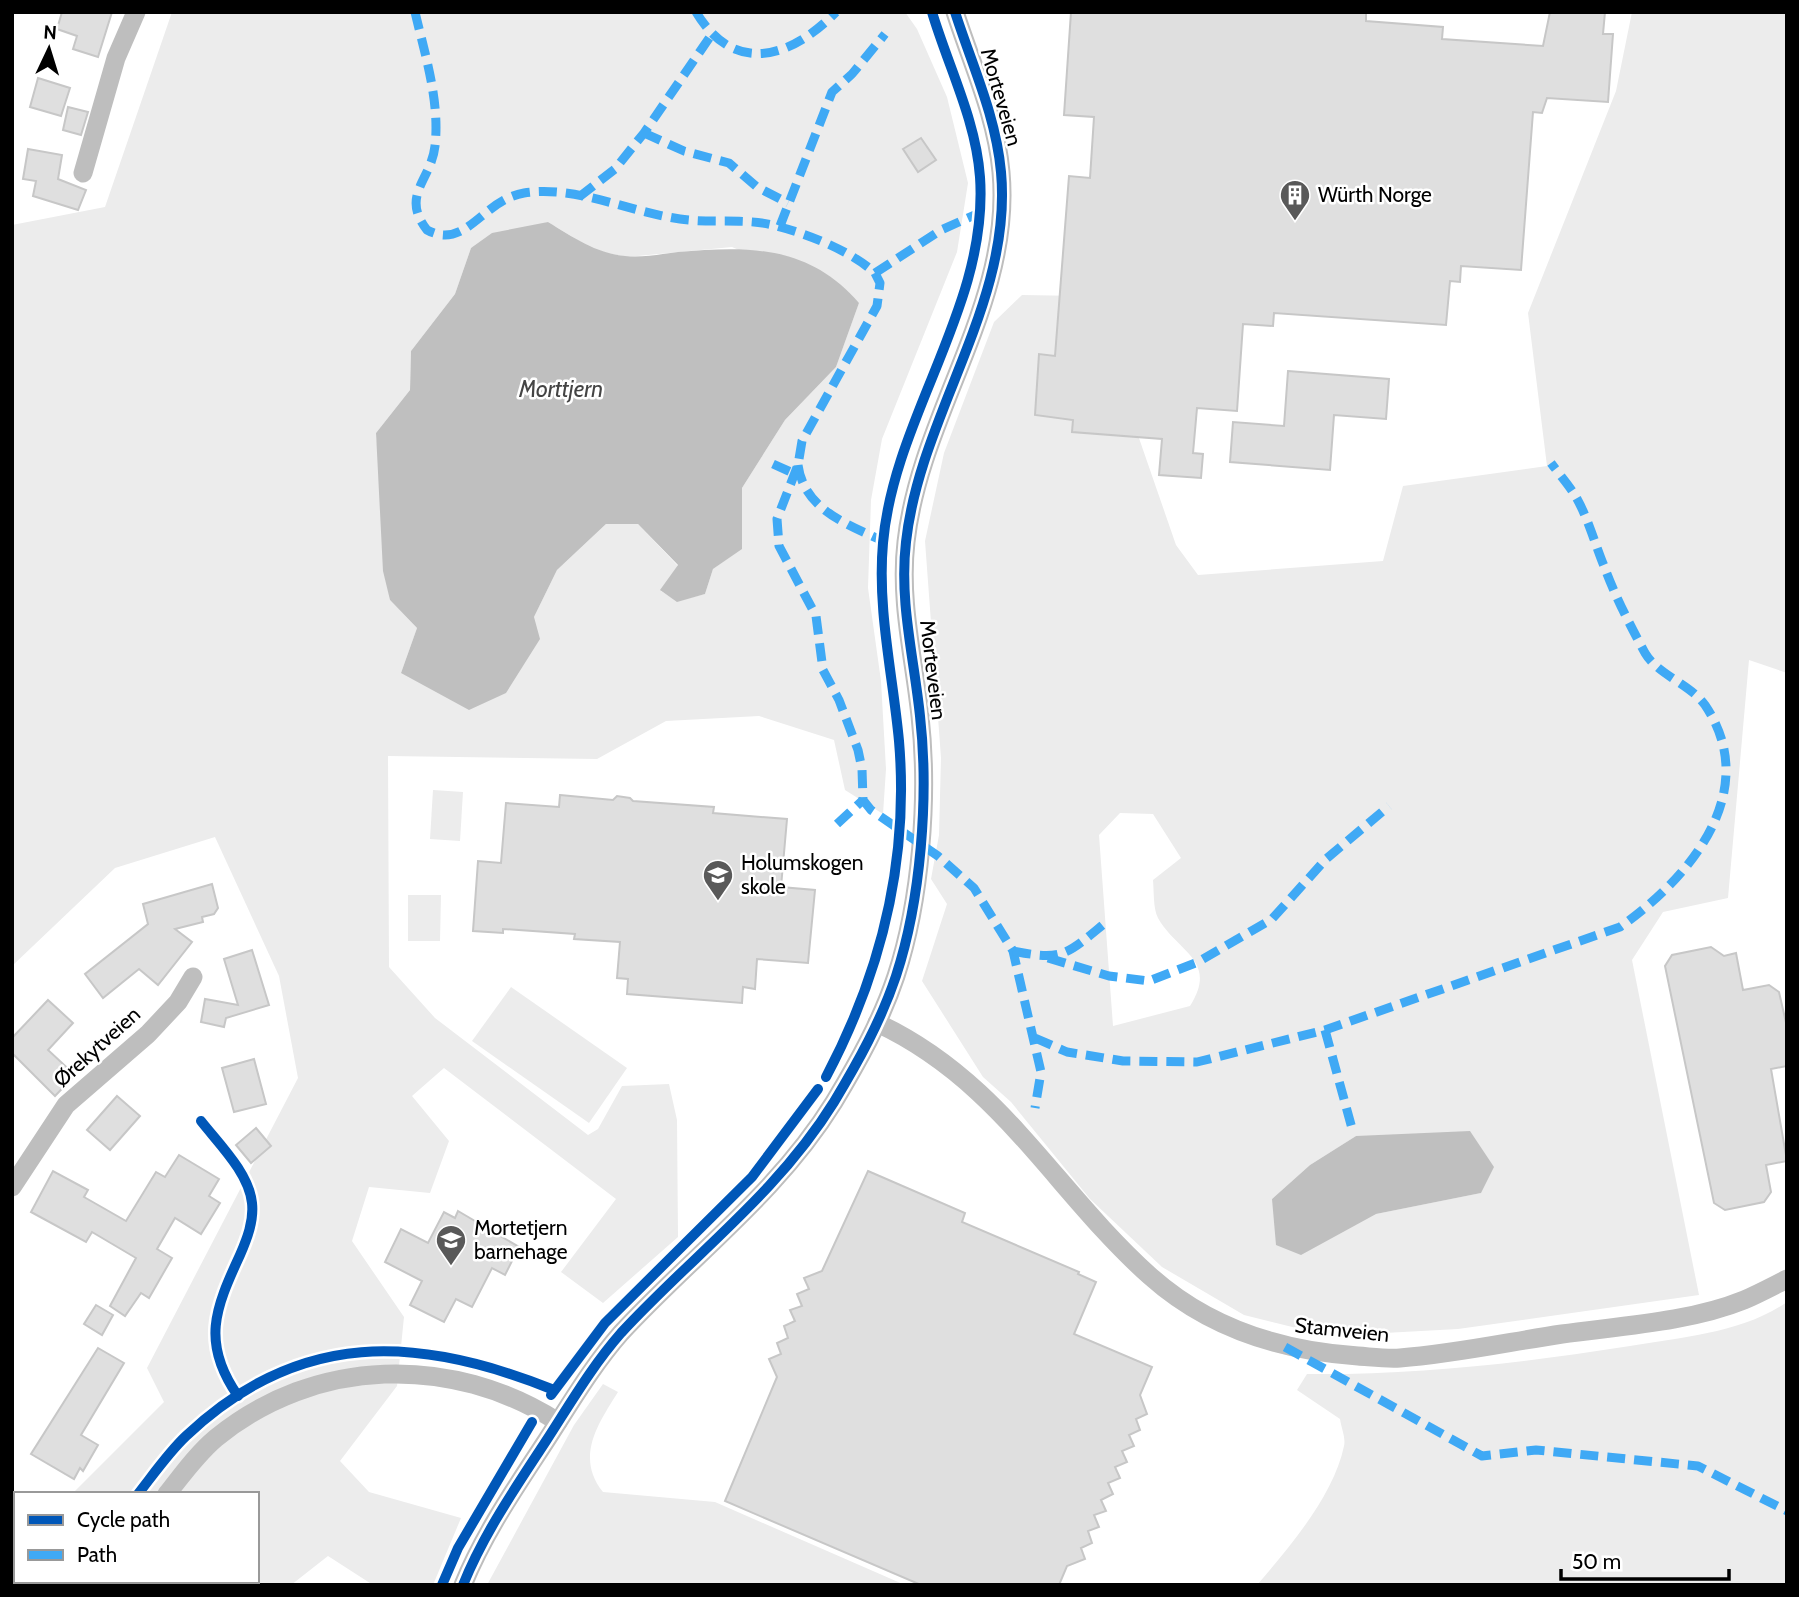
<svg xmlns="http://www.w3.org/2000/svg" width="1799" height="1597" font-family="Cabin,sans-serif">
<rect width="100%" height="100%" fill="#fff"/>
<g fill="#ececec" fill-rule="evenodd">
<path d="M172 12H905L917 29 947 97 968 183 957 252 882 439 871 500 868 588 881 681 886 769 883 814 845 790 834 740 759 716 666 721 597 759 388 756 389 967 435 1018 588 1135 598 1129 622 1086 669 1084 677 1120 678 1237 603 1303 561 1272 616 1199 444 1068 412 1096 449 1141 430 1193 369 1187 352 1241 404 1317 397 1386 340 1461 369 1492 461 1518 433 1585H373L328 1556 291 1585H12V1501L16 1502V1581H257V1494H72L164 1402 147 1368 298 1078 279 976 215 837 115 868 12 966V225L105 207ZM548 222 594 250 627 257 732 247 859 303 836 367 785 420 742 488V548L713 569 705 594 677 601 661 591 678 566 638 524H606L557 570 534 617 401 673 417 628 390 600 376 433 410 390 411 351 455 294 471 248Z"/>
<path d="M1632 12H1787V673L1749 660 1728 898 1663 912 1632 960 1699 1295 1458 1329 1329 1336 1244 1315 1162 1267 1090 1199 1011 1102 983 1077 922 981 947 904 931 879 939 835 941 758 925 541 944 453 994 322 1022 295 1082 296 1095 311 1176 545 1198 575 1383 561 1403 486 1547 466 1528 313 1616 91ZM1120 813 1153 814 1181 858 1153 880C1154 891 1153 909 1158 918 1177 952 1219 960 1190 1006L1113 1026 1099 835ZM1356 1136 1481 1193 1376 1214 1272 1199 1310 1165Z"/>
<path d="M433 790 463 792 460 841 430 839Z"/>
<path d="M408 895H441L440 941H408Z"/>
<path d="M511 987 627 1068 589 1123 472 1041Z"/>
<path d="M1787 1302V1585H1257C1289 1548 1334 1495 1344 1446 1346 1438 1341 1427 1340 1419L1297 1390 1307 1374C1417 1375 1522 1363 1630 1346 1683 1337 1742 1333 1787 1302Z"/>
<path d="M603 1384 618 1392C598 1424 575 1457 603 1492L715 1502 905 1585H487L574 1425Z"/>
</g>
<g fill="#bfbfbf">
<path d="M548 222C573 237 595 253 625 256 642 258 662 254 678 252 749 246 809 245 859 303L836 367 785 420 742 488V549L713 569 705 594 677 602 660 590 678 565 638 524H606L557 570 534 617 540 639 506 693 469 710 401 673 417 628 390 600 383 571 376 433 410 390 411 351 455 294 471 248 492 233Z"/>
<path d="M1470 1131 1494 1167 1481 1193 1376 1214 1301 1255 1276 1245 1272 1199 1310 1165 1356 1136Z"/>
</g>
<g fill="#dfdfdf" stroke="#c7c7c7" stroke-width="2">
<path d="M62 12H112L98 57 73 49 77 36 57 29Z"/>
<path d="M1071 12H1366V21L1443 27 1442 39 1543 46 1550 12H1605L1603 34H1613L1608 102 1547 98 1542 113 1533 112 1521 270 1461 266 1460 282 1450 281 1446 325 1274 313 1273 326 1243 324 1237 411 1197 408 1193 453 1203 454 1201 478 1159 475 1162 439 1072 432 1073 420 1035 415 1039 354 1055 356 1069 176 1090 178 1094 117 1064 115Z"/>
<path d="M38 78 70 88 61 116 30 107Z"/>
<path d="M68 107 88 112 81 135 63 130Z"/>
<path d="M921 138 936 160 918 172 903 149Z"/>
<path d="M28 149 62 155 58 179 86 190 78 210 33 196 36 181 23 179Z"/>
<path d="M1288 371 1389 379 1386 419 1334 415 1330 470 1230 462 1233 422 1284 426Z"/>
<path d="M560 795 613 800 617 796 630 798 633 801 714 807 713 813 787 819 781 887 815 890 808 963 757 959 755 989 743 987 742 1003 627 994 628 979 617 978 620 942 574 939 575 934 503 929V933L473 931 478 861 501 863 506 803 559 807Z"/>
<path d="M212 884 218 908 214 914 202 917 203 922 175 929 192 942 158 985 139 969 103 998 85 974 148 924 143 904Z"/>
<path d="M1711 947 1724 956 1736 953 1743 990 1769 985 1779 992 1787 1027V1066L1771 1069 1787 1161 1766 1165 1771 1192 1764 1202 1725 1210 1714 1203 1665 966 1672 955Z"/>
<path d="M252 950 269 1005 226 1018 224 1027 201 1022 205 999 238 1005 224 959Z"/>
<path d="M48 1000 73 1023 48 1050 75 1075 55 1096 12 1053V1038Z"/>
<path d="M254 1059 266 1104 234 1112 222 1068Z"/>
<path d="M117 1096 140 1116 110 1150 87 1130Z"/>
<path d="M256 1128 271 1146 251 1163 236 1145Z"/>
<path d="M179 1155 219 1179 209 1196 220 1203 201 1234 175 1218 157 1249 172 1258 149 1298 141 1293 125 1316 110 1306 136 1258 92 1232 86 1242 31 1212 53 1171 88 1190 84 1197 126 1221 156 1172 165 1177Z"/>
<path d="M868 1171 965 1213 962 1222 1079 1272 1078 1274 1096 1282 1074 1334 1152 1367 1140 1395 1147 1414 1136 1419 1140 1430 1129 1435 1134 1446 1122 1451 1127 1462 1115 1467 1120 1478 1108 1483 1113 1494 1101 1500 1106 1511 1094 1515 1099 1527 1088 1531 1092 1543 1081 1548 1085 1559 1067 1566 1059 1585H921L725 1501 777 1377 769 1359 781 1354 777 1343 788 1338 784 1326 795 1321 790 1310 802 1306 797 1294 809 1289 804 1278 822 1271Z"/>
<path d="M458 1211 519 1247 505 1275 492 1268 472 1307 456 1299 444 1322 410 1305 422 1281 385 1262 401 1229 428 1243 444 1212 455 1218Z"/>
<path d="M96 1305 113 1315 102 1335 84 1324Z"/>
<path d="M98 1348 124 1363 81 1435 98 1445 83 1471 80 1468 74 1479 31 1454Z"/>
</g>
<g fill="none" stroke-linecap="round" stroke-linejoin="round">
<g stroke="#bebebe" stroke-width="19">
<path d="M83 173 116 58 136 12"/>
<path d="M877 1023C1000 1080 1054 1190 1150 1276 1208 1328 1282 1351 1358 1356 1372 1357 1387 1359 1400 1358 1454 1354 1509 1342 1562 1334 1620 1326 1690 1322 1744 1300 1758 1294 1773 1286 1787 1279"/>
<path d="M12 1187 66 1105 148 1034 178 1002 193 977"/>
<path d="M167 1494C182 1475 197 1454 216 1438 315 1357 452 1354 558 1422"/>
<path d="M93 1585 96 1581"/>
<path d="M463 1585C484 1533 516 1487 546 1441 570 1404 592 1366 621 1333 693 1255 777 1194 834 1102 858 1062 881 1021 896 976 921 900 929 796 920 716 914 658 899 601 906 542 920 414 1013 303 1001 172 996 116 972 65 955 12"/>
</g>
<g stroke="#3fa9f5" stroke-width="9" stroke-dasharray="18 9" stroke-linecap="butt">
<path d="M415 12C425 55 440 101 435 146 431 181 400 195 427 230 466 251 482 200 524 193 575 185 630 212 680 219 714 224 748 217 780 227 811 235 852 252 875 273L880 283 877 306 802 441 798 465 777 519 779 546 816 616 823 670 839 700 858 750 862 769 863 800 871 810 938 856 974 888 1013 951 1041 1072 1035 1108"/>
<path d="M696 12C735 77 792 57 836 12"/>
<path d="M644 133 684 151 729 163 757 187 788 203"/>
<path d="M579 197 615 169 644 133 712 34"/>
<path d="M780 226 832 92 852 74 885 34"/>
<path d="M875 273 941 230 979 213"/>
<path d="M773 464 793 473"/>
<path d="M798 465C804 509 846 524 883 541"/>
<path d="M837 824 863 800"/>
<path d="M1013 951C1063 961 1066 955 1105 923"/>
<path d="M1048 958 1109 976 1149 981 1198 962 1272 919 1326 859 1389 806"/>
<path d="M1325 1030 1353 1132"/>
<path d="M1035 1038 1067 1052 1123 1061 1197 1062 1325 1030 1620 927C1690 878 1763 791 1705 705 1690 684 1658 675 1645 653 1630 625 1615 596 1604 566 1595 544 1588 518 1576 497 1569 485 1559 474 1551 463"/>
<path d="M1285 1347 1482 1456 1536 1450 1698 1466 1787 1511"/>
</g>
<g stroke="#fff" stroke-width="15">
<g id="cycleway">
<path d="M826 1077C881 973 909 859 899 741 893 676 877 609 883 543 894 416 989 306 980 177 976 120 948 66 932 12"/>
<path d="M201 1121C219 1144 249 1173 252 1203 254 1221 247 1239 240 1255 215 1309 201 1343 238 1396"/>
<path d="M551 1395 605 1323 752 1177 818 1089"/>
<path d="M138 1494C153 1475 168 1453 186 1436 299 1329 418 1335 554 1390"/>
<path d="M442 1585 458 1548 532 1422"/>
<path d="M463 1585C484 1533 516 1487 546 1441 570 1404 592 1366 621 1333 693 1255 777 1194 834 1102 858 1062 881 1021 896 976 921 900 929 796 920 716 914 658 899 601 906 542 920 414 1013 303 1001 172 996 116 972 65 955 12"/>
</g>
</g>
<use href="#cycleway" stroke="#0057b8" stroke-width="10"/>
</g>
<defs>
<g id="building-pin" transform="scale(1.575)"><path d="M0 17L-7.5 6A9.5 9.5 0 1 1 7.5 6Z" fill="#595959" stroke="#fff"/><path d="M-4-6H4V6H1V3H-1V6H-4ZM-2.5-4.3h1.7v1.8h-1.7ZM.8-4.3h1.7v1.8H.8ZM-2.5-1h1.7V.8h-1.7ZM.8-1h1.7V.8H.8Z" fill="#fff"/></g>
<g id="school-pin" transform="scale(1.575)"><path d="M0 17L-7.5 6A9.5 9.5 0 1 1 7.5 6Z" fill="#595959" stroke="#fff"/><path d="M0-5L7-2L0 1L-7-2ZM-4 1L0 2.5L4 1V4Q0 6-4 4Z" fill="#fff"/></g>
</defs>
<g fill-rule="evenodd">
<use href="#building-pin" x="1295" y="195"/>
<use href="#school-pin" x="718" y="875"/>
<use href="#school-pin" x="451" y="1240"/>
</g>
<g text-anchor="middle" stroke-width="5" stroke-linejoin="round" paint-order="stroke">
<g font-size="21" fill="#000" stroke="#fff">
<text transform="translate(1001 97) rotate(74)" y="7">Morteveien</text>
<text transform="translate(933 670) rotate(83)" y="7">Morteveien</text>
<text transform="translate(97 1047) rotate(-42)" y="7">Ørekytveien</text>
<text transform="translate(1342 1330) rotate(6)" y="7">Stamveien</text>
</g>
<g font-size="21" fill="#000" stroke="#fff" text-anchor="start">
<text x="1318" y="202">Würth Norge</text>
<text x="741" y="870">Holumskogen<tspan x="741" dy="24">skole</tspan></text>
<text x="474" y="1235">Mortetjern<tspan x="474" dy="24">barnehage</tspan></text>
</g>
<g font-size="23" font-style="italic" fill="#444" stroke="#fff">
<text x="561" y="397">Morttjern</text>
</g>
</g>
<rect width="1799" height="1597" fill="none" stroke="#000000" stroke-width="28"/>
<rect x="14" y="1492" width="245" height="91" fill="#ffffff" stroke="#999999" stroke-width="2"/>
<rect x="28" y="1515" width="35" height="10" fill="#0057b8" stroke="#999999" stroke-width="2"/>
<text x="77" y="1527" font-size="21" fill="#000000">Cycle path</text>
<rect x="28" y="1550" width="35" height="10" fill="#3fa9f5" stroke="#999999" stroke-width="2"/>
<text x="77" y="1562" font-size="21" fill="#000000">Path</text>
<g transform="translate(49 49) rotate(4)" stroke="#ffffff" stroke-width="5" paint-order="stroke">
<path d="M0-5L12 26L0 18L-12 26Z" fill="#000000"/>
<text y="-10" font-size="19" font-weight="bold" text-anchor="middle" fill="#000000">N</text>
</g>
<path d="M1561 1569v10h168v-10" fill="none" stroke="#000000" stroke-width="3.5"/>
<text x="1572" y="1569" font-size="21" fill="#000000" stroke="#ffffff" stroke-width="5" paint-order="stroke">50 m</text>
</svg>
